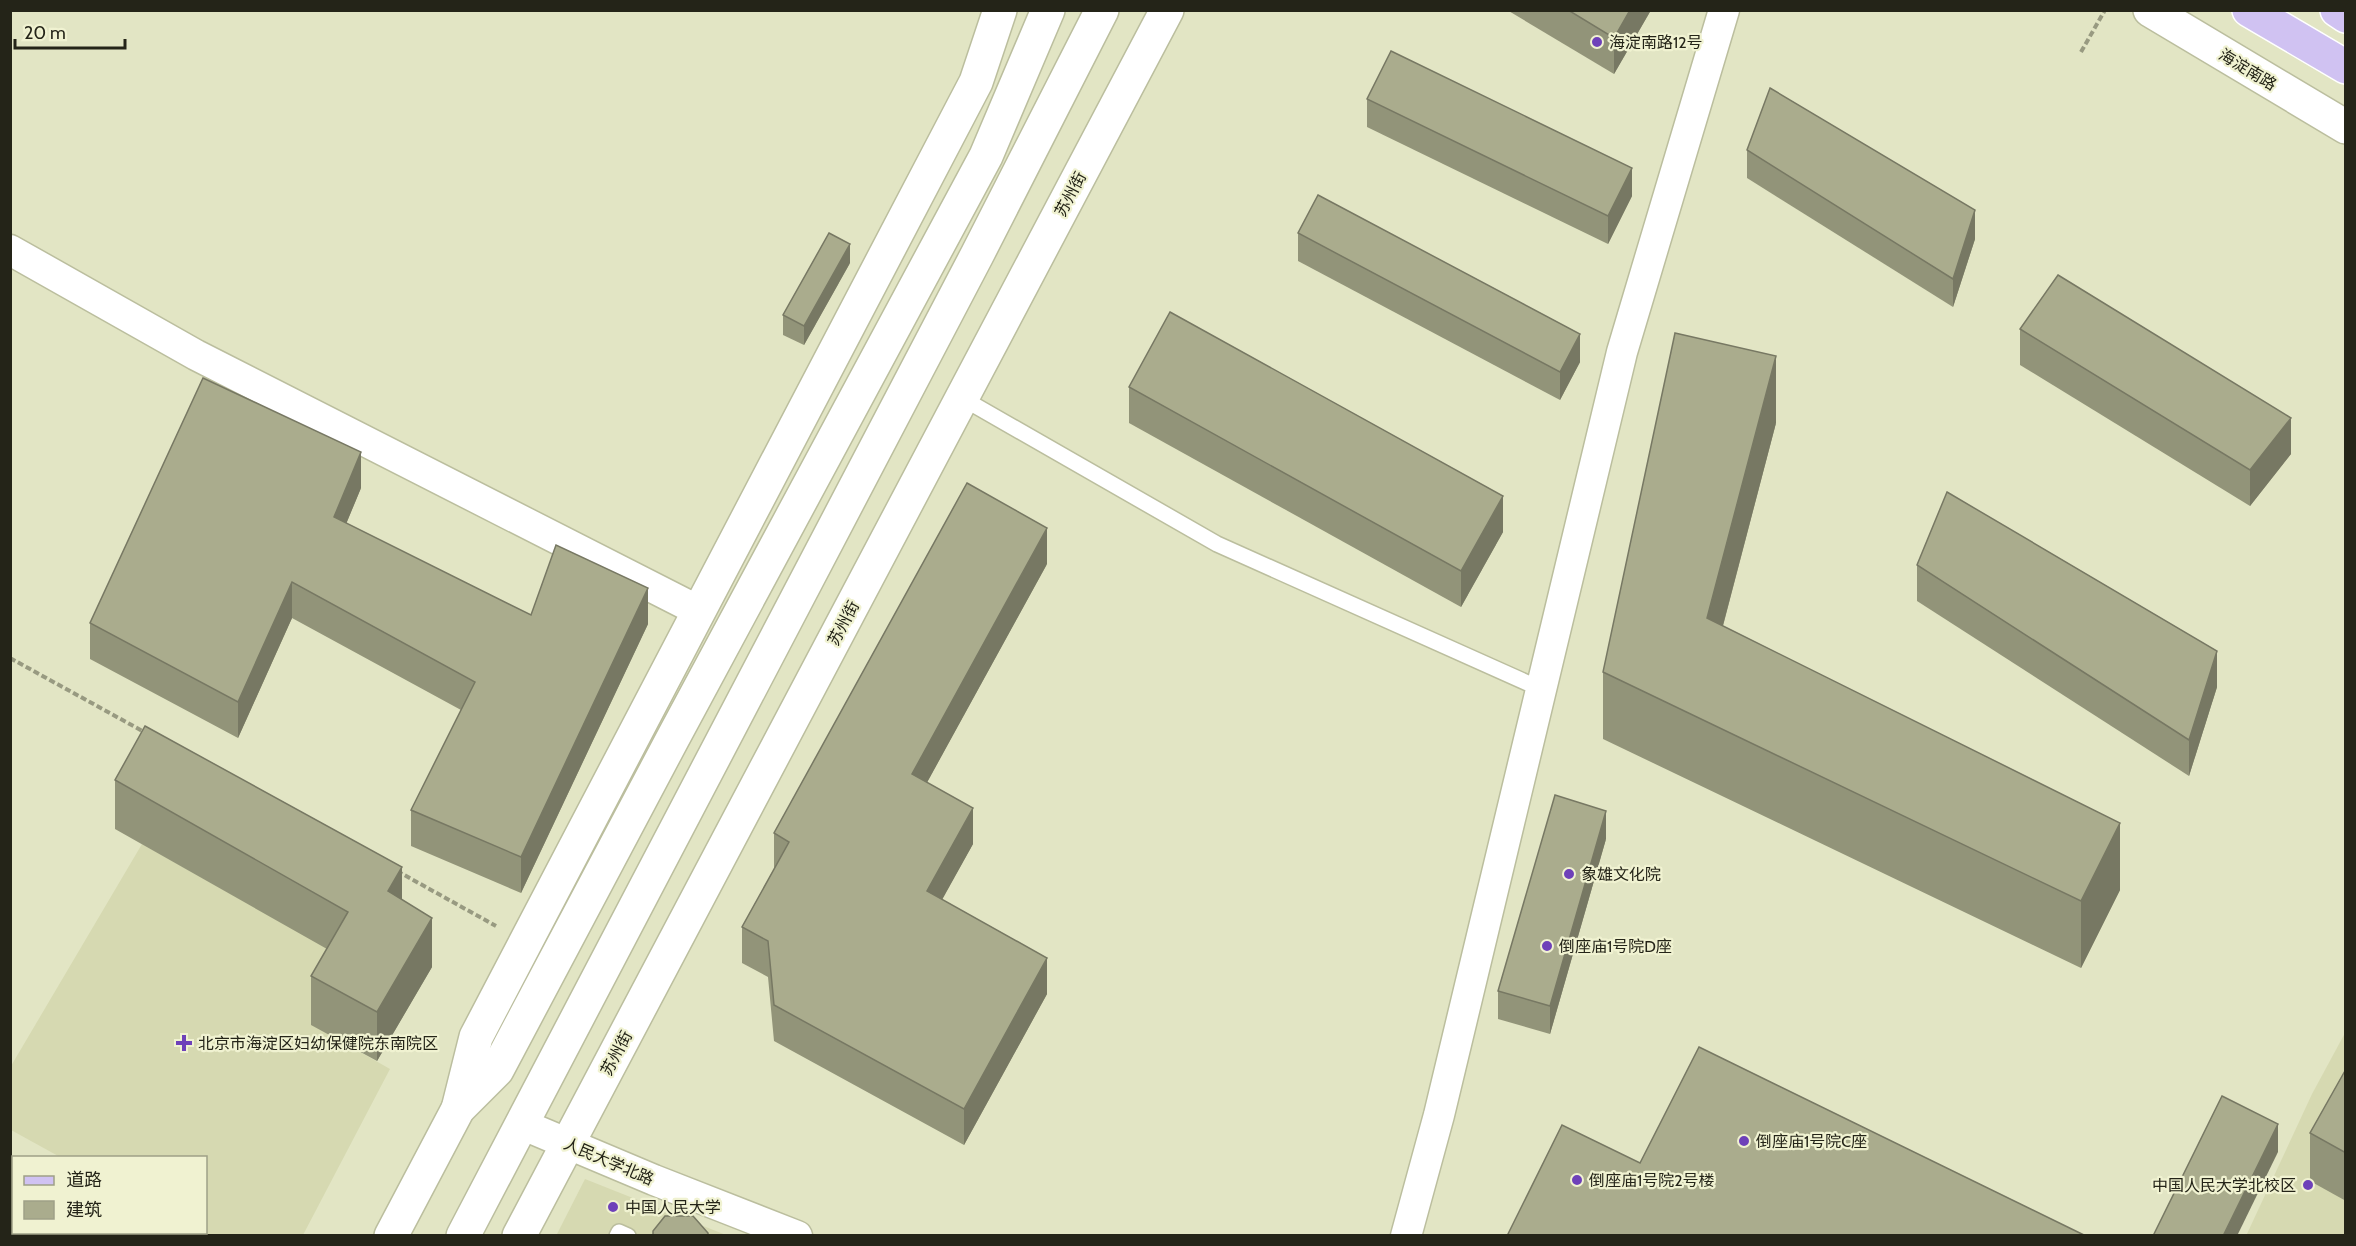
<svg xmlns="http://www.w3.org/2000/svg" width="2356" height="1246" font-family="Cabin,'Noto Sans SC',sans-serif">
<rect width="100%" height="100%" fill="#e2e5c4"/>
<g fill="#d6d9b1">
<path d="M142 844 348 960 311 1024 390 1069 303 1235 197 1236 192 1233 206 1232V1158L60 1157 11 1130V1066Z"/>
<path d="M2345 1033V1235L2246 1236 2312 1094Z"/>
<path d="M585 1179 726 1235 556 1236Z"/>
</g>
<g fill="none" stroke-linecap="round" stroke-linejoin="round">
<g stroke="#bbbe9e" stroke-width="18">
<g id="service">
<path d="M962 398 1217 544 1541 689"/>
<path d="M617 1236 619 1232 628 1236"/>
</g>
</g>
<g stroke="#bbbe9e" stroke-width="33">
<g id="minor">
<path d="M10 250 196 355 699 611"/>
<path d="M521 1124 654 1180 797 1236"/>
<path d="M1406 1236 1439 1115 1622 352 1724 10"/>
</g>
</g>
<g stroke="#bbbe9e" stroke-width="36">
<g id="tertiary">
<path d="M2150 10 2346 127"/>
<path d="M458 1109 476 1037 976 82 1000 10"/>
<path d="M519 1236 1167 10"/>
</g>
</g>
<g stroke="#bbbe9e" stroke-width="36">
<g id="secondary">
<path d="M391 1236 458 1109 497 1070 673 738 986 156 1048 10"/>
<path d="M463 1236 977 255 1102 10"/>
</g>
</g>
<g stroke="#fff" stroke-width="36">
<g id="primary">
<path d="M2249 10 2346 67"/>
<path d="M2337 10 2346 16"/>
</g>
</g>
<g stroke="#989a81" stroke-width="4" stroke-dasharray="6 3" stroke-linecap="butt">
<path d="M2081 52 2105 10"/>
<path d="M10 658 146 733"/>
<path d="M397 871 496 926"/>
</g>
<use href="#service" stroke="#fff" stroke-width="15"/>
<use href="#minor" stroke="#fff" stroke-width="30"/>
<use href="#tertiary" stroke="#fff" stroke-width="33"/>
<use href="#secondary" stroke="#fff" stroke-width="33"/>
<use href="#primary" stroke="#d0c2f2" stroke-width="33"/>
</g>
<g fill="#929479">
<path d="M1507 10H1651L1614 74Z"/>
<path d="M1367 99 1632 196 1608 244 1367 127Z"/>
<path d="M1747 150 1975 239 1953 307 1747 178Z"/>
<path d="M1298 233 1580 362 1560 400 1298 261Z"/>
<path d="M850 263 804 345 783 335V315Z"/>
<path d="M2020 329 2291 454 2250 506 2020 365Z"/>
<path d="M1129 387 1503 532 1461 607 1129 423Z"/>
<path d="M1776 423 1723 626 2120 890 2081 968 1603 739V672Z"/>
<path d="M361 488 346 524 531 615 648 624 521 893 411 846V810L461 710 292 618 238 738 90 659V623Z"/>
<path d="M1047 564 927 782 973 844 942 899 1047 994 964 1145 774 1041 768 977 742 963V927L774 869V833Z"/>
<path d="M1917 565 2217 687 2189 776 1917 601Z"/>
<path d="M115 780 402 900 432 967 377 1061 311 1025V976L327 949 115 829Z"/>
<path d="M1606 839 1550 1034 1498 1019V991Z"/>
<path d="M2346 1069V1201L2310 1181V1133Z"/>
</g>
<g fill="#777863">
<path d="M1630 10H1651L1614 74V38Z"/>
<path d="M1632 168V196L1608 244V216Z"/>
<path d="M1975 210V239L1953 307V279Z"/>
<path d="M850 244V263L804 345V326Z"/>
<path d="M1580 334V362L1560 400V372Z"/>
<path d="M1776 356V423L1707 686V618Z"/>
<path d="M2291 418V454L2250 506V470Z"/>
<path d="M361 452V488L334 553V517Z"/>
<path d="M1503 496V532L1461 607V571Z"/>
<path d="M1047 528V564L912 810V774Z"/>
<path d="M292 582V618L238 738V702Z"/>
<path d="M648 588V624L521 893V857Z"/>
<path d="M2217 651V687L2189 776V740Z"/>
<path d="M973 808V844L927 927V891Z"/>
<path d="M1606 811V839L1550 1034V1006Z"/>
<path d="M2120 823V890L2081 968V901Z"/>
<path d="M402 867V916L388 891Z"/>
<path d="M432 918V967L377 1061V1012Z"/>
<path d="M1047 958V994L964 1145V1109Z"/>
<path d="M2278 1124V1152L2237 1236H2223Z"/>
</g>
<g fill="#aaac8d" stroke="#777863" stroke-width="1.5">
<path d="M1568 10H1630L1614 38Z"/>
<path d="M1391 51 1632 168 1608 216 1367 99Z"/>
<path d="M1770 88 1975 210 1953 279 1747 150Z"/>
<path d="M1318 195 1580 334 1560 372 1298 233Z"/>
<path d="M829 233 850 244 804 326 783 315Z"/>
<path d="M2058 275 2291 418 2250 470 2020 329Z"/>
<path d="M1170 312 1503 496 1461 571 1129 387Z"/>
<path d="M1675 333 1776 356 1707 618 2120 823 2081 901 1603 672Z"/>
<path d="M203 378 361 452 334 517 531 615 556 545 648 588 521 857 411 810 475 682 292 582 238 702 90 623Z"/>
<path d="M967 483 1047 528 912 774 973 808 927 891 1047 958 964 1109 774 1005 768 941 742 927 789 842 774 833Z"/>
<path d="M1947 492 2217 651 2189 740 1917 565Z"/>
<path d="M145 726 402 867 388 891 432 918 377 1012 311 976 348 912 115 780Z"/>
<path d="M1555 795 1606 811 1550 1006 1498 991Z"/>
<path d="M1699 1047 2086 1236H1507L1562 1125 1640 1163Z"/>
<path d="M2346 1069V1153L2310 1133Z"/>
<path d="M2222 1096 2278 1124 2223 1236H2153Z"/>
<path d="M10 1191 14 1193V1233H84L90 1236H10Z"/>
<path d="M665 1216H693L708 1233V1236H653V1231Z"/>
</g>
<g fill="#6e41b9" stroke="#f0f2d1" stroke-width="2">
<circle cx="1597" cy="42" r="6"/>
<circle cx="1569" cy="874" r="6"/>
<circle cx="1547" cy="946" r="6"/>
<path d="M181 1034h6v6h6v6h-6v6h-6v-6h-6v-6h6z"/>
<circle cx="1744" cy="1141" r="6"/>
<circle cx="1577" cy="1180" r="6"/>
<circle cx="2308" cy="1185" r="6"/>
<circle cx="613" cy="1207" r="6"/>
</g>
<g text-anchor="middle" stroke-width="4.5" stroke-linejoin="round" paint-order="stroke">
<g font-size="16" fill="#242418" stroke="#f0f2d1" text-anchor="start">
<text x="1609" y="48">海淀南路12号</text>
<text x="1581" y="880">象雄文化院</text>
<text x="1559" y="952">倒座庙1号院D座</text>
<text x="198" y="1049">北京市海淀区妇幼保健院东南院区</text>
<text x="1756" y="1147">倒座庙1号院C座</text>
<text x="1589" y="1186">倒座庙1号院2号楼</text>
<text x="2296" y="1191" text-anchor="end">中国人民大学北校区</text>
<text x="625" y="1213">中国人民大学</text>
</g>
<g font-size="16" fill="#242418" stroke="#f0f2d1">
<text transform="translate(2248 69) rotate(31)" y="6">海淀南路</text>
<text transform="translate(1070 194) rotate(-62)" y="6">苏州街</text>
<text transform="translate(843 623) rotate(-62)" y="6">苏州街</text>
<text transform="translate(616 1053) rotate(-62)" y="6">苏州街</text>
<text transform="translate(609 1161) rotate(23)" y="6">人民大学北路</text>
</g>
</g>
<rect width="2356" height="1246" fill="none" stroke="#242418" stroke-width="24"/>
<rect x="12" y="1156" width="195" height="78" fill="#f0f2d1" stroke="#9ea087" stroke-width="1.5"/>
<rect x="24" y="1176" width="30" height="9" fill="#d0c2f2" stroke="#9ea087" stroke-width="1.5"/>
<text x="66" y="1186" font-size="18" fill="#242418">道路</text>
<rect x="24" y="1201" width="30" height="18" fill="#aaac8d" stroke="#9ea087" stroke-width="1.5"/>
<text x="66" y="1216" font-size="18" fill="#242418">建筑</text>
<path d="M15 39v9h110v-9" fill="none" stroke="#242418" stroke-width="3"/>
<text x="24" y="39" font-size="18" fill="#242418" stroke="#f0f2d1" stroke-width="4.5" paint-order="stroke">20 m</text>
</svg>
